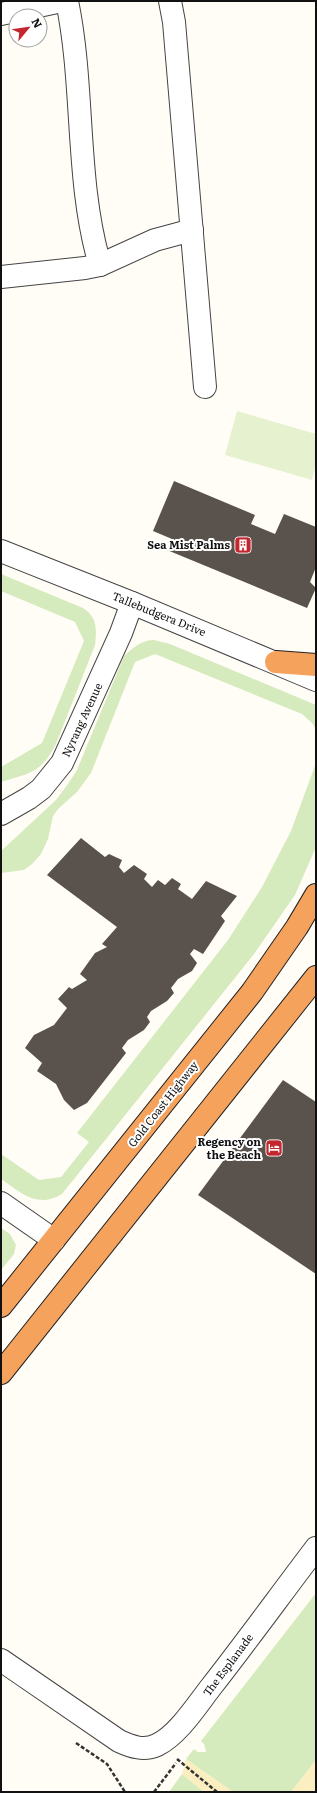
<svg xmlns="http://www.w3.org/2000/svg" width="317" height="1793" font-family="Literata,serif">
<rect width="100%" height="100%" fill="#fffdf5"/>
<g fill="#d5ebbd">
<path d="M1 574 83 608C97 617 97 629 95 645L56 744C41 773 31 773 1 782V767L42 743 84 641 75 622 1 591Z"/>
<path d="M154 640 170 644 316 705V731L313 724 302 714 155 654 135 662 91 773 77 792 58 809 53 816 48 839 41 854 32 864 24 870 1 873V851L56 800 68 784 77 770 124 656C133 648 141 640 154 640Z"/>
<path d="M316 763V847L295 895 254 954 62 1194C38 1209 21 1193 1 1179V1154L39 1180 61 1177 89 1142 77 1133 228 940 262 887 291 831Z"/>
<path d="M1 1228 10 1234 16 1245 14 1254 1 1270Z"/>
<path d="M316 1593V1760L291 1792H233L186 1759 194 1749 198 1752H206L204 1744 201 1741Z"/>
<path d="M182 1774 204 1792H169Z"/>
</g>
<g fill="#fbeec1">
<path d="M186 1759 233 1792H204L182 1774Z"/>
<path d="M316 1760V1792H291Z"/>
</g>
<path fill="#e6f2cf" d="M237 411 316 434V465L312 480 225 455Z"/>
<g fill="#5a524d">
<path d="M174 481 255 515 251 524 275 534 284 514 316 527V567L310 582 316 588 307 608 167 550 172 539 153 531Z"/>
<path d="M81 838 105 857 109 854 122 860 119 867 124 873 134 865 147 874 144 879 152 887 158 880 165 885 172 878 181 884 178 889 192 899 206 881 237 896 221 916 225 921 203 954 194 949 190 954 197 963 192 971 178 979 171 988 174 993 167 1001 151 1011 147 1017 150 1022 144 1030 128 1040 122 1048 126 1053 87 1103 74 1110 64 1100 56 1084 37 1071 42 1063 25 1048 34 1035 54 1025 67 1008 58 999 69 987 72 989 87 980 80 974 95 953 107 947 102 944 117 927 47 875Z"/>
<path d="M283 1080 316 1102V1274L198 1195Z"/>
</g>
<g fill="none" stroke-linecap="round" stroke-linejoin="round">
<g stroke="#444" stroke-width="24">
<g id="minor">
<path d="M67 1C85 88 75 180 100 265"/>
<path d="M170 1 174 22 205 387"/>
<path d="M1 14 62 1"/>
<path d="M1 277 85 268 100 265 155 240 192 230"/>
<path d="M1 551 132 603 316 680"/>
<path d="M1 814 29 798 41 789 62 763 121 633 132 603"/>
<path d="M1 1203 54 1240"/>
<path d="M1 1660 119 1741C132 1747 144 1751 157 1745 178 1735 197 1705 211 1687 247 1641 281 1594 316 1548"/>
</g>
</g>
<g stroke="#222" stroke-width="24">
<g id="highway">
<path d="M276 662 316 665"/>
<path d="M1 1306 252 992 297 927 316 895"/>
<path d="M1 1373 316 977"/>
</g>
</g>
<g stroke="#333" stroke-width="2.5" stroke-dasharray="4 2" stroke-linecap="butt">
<path d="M76 1743 107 1764 125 1792"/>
<path d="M177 1759 217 1792"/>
<path d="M154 1792 176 1763"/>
</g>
<use href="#minor" stroke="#fff" stroke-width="22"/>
<use href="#highway" stroke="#f5a25d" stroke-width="22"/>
</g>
<defs>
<g id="building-square" transform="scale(0.9)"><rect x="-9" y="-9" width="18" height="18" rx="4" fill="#c4262e" stroke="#fff"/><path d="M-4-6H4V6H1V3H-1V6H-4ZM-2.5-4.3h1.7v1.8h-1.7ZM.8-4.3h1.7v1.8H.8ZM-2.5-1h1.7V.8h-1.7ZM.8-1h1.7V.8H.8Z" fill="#fff"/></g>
<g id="hotel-square" transform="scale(0.9)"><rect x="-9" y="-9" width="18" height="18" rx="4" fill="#c4262e" stroke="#fff"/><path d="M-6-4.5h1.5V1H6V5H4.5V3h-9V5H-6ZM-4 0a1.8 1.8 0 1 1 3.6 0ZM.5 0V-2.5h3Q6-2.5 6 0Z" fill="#fff"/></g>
</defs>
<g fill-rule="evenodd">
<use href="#building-square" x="243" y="545"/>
<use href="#hotel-square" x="274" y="1148"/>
</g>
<g text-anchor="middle" stroke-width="4" stroke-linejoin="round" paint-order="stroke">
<g font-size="11" font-weight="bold" fill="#111" stroke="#fff" text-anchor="end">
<text x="230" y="549">Sea Mist Palms</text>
<text x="261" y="1146">Regency on<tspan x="261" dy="13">the Beach</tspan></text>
</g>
<g font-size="11" fill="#111" stroke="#fff">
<text transform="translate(159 614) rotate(22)" y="4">Tallebudgera Drive</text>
<text transform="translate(82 720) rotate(-65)" y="4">Nyrang Avenue</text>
<text transform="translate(163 1104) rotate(-52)" y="4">Gold Coast Highway</text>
<text transform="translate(228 1665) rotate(-53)" y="4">The Esplanade</text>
</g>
</g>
<rect width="317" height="1793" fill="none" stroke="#111111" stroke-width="4"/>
<g transform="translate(28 28) rotate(61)"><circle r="19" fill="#ffffff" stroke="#a0a0a0"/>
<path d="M0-3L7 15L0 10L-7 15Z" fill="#c4262e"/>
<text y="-6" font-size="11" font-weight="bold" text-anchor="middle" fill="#111111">N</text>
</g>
</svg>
